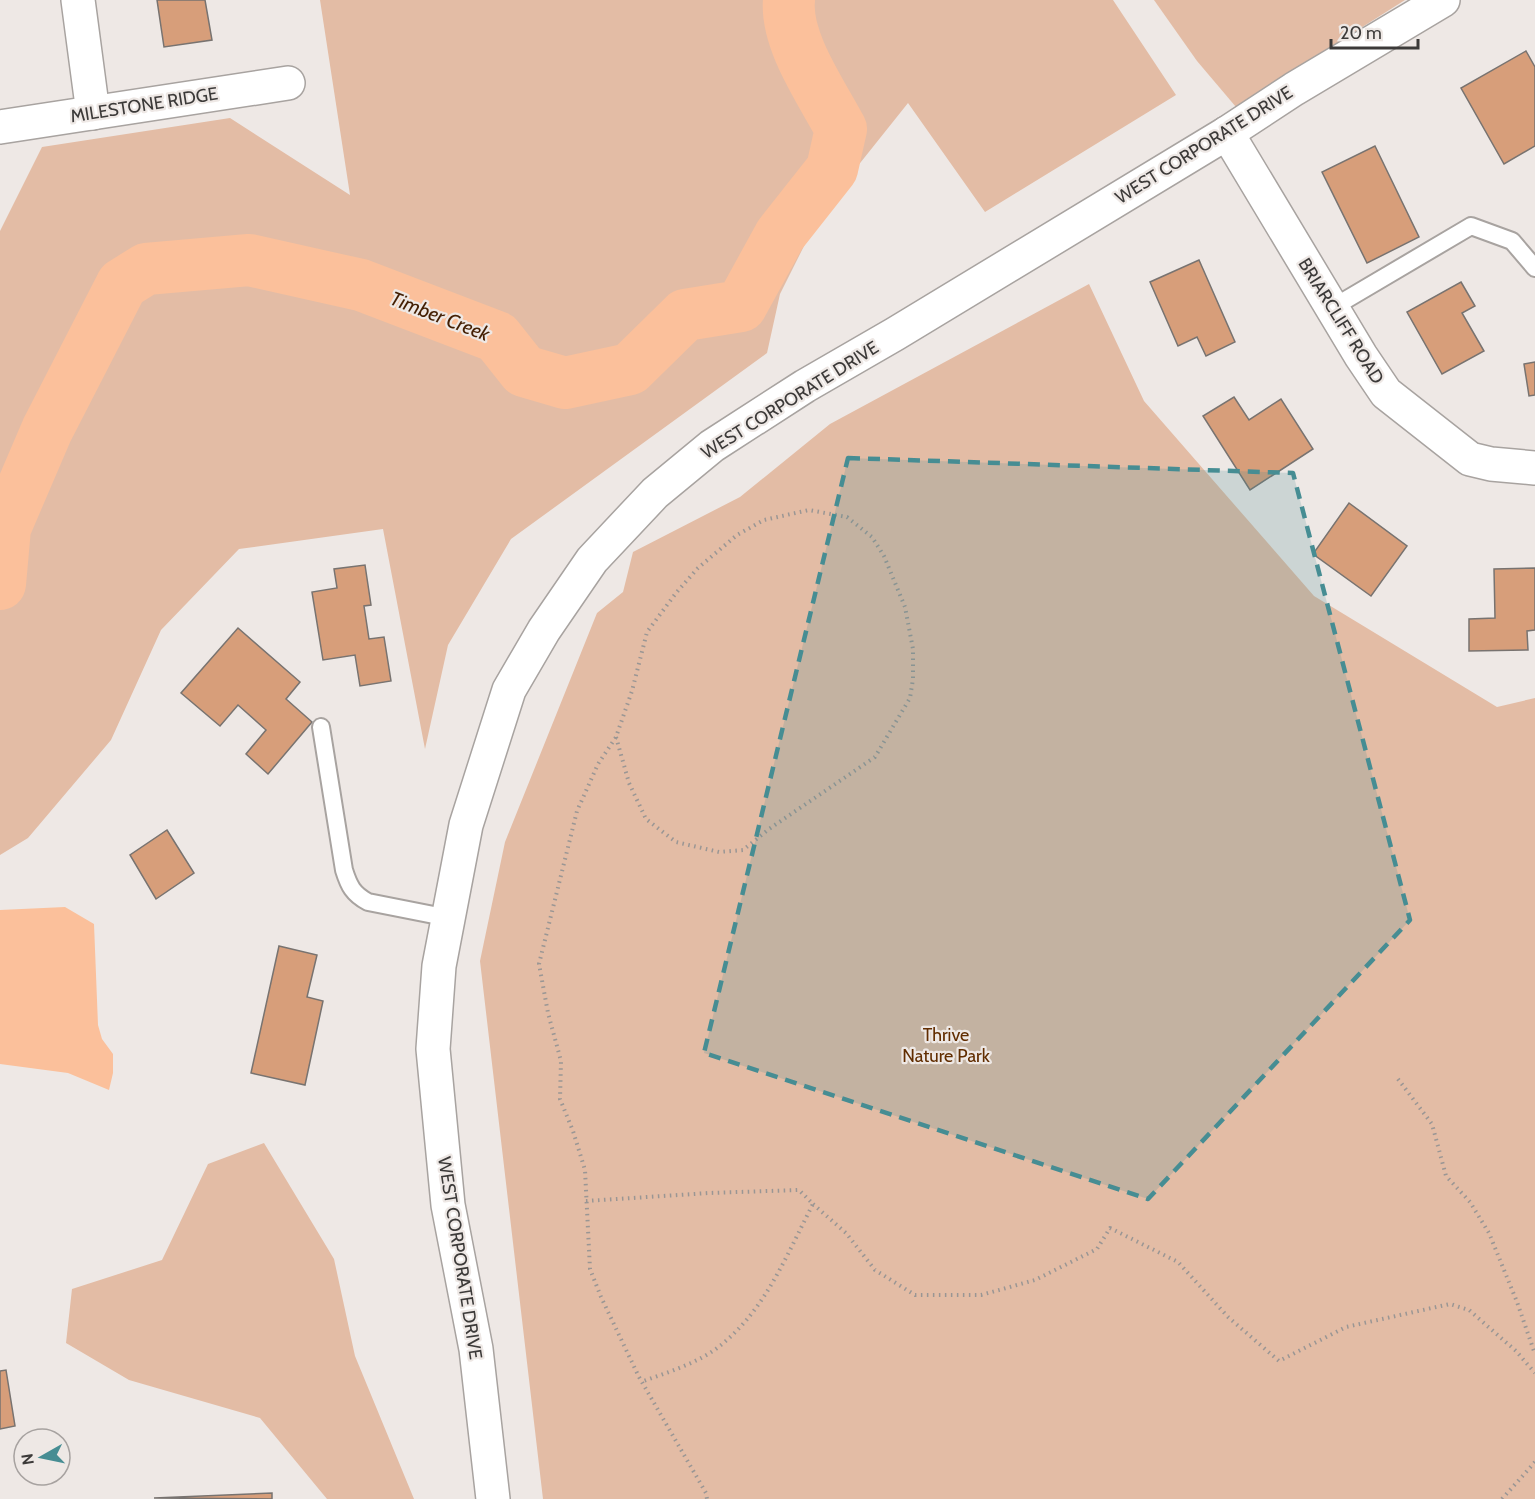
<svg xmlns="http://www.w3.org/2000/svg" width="1535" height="1499" font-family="Cabin,sans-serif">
<rect width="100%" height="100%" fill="#eee8e5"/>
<g fill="#e3bca5">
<path d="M320 0H1113L1176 95 985 212 908 103 821 212 780 294 767 353 511 539 448 645 425 749 383 529 239 549 161 630 111 740 28 838 0 855V231L42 147 230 118 350 195Z"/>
<path d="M1154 0H1405L1236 107 1197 61Z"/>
<path d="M1089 284 1144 401 1314 596 1497 707 1535 698V1499H543L480 961 505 842 597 613 623 592 633 552 740 497 830 424Z"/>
<path d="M264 1143 334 1259 355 1356 414 1499H327L260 1418 129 1380 66 1343 72 1289 162 1260 208 1164Z"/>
</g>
<path fill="#fbc09b" d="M65 907 94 924 98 1025 102 1039 113 1054V1073L109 1090 68 1073 0 1064V910Z"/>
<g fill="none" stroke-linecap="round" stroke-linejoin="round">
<path stroke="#fbc09b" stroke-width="52" d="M0 584 5 528 47 430 122 284 146 269 249 260 361 285 497 337 524 371 565 383 630 369 685 315 741 306 780 235 832 169 841 129C822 93 785 41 789 0"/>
</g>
<g fill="#d79e7a" stroke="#787370" stroke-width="1.5">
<path d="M157 0H205L212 40 164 47Z"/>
<path d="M1526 51 1535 67V146L1504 164 1461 88Z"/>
<path d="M1375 146 1419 237 1367 263 1322 172Z"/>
<path d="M1199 260 1235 342 1206 356 1197 337 1178 346 1150 282Z"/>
<path d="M1461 282 1475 306 1462 313 1484 351 1442 374 1407 312Z"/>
<path d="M1535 362V395L1529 396 1524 364Z"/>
<path d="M1234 397 1249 420 1281 399 1313 449 1250 490 1203 416Z"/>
<path d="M1349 503 1407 546 1371 596 1313 554Z"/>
<path d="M365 565 371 605 364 606 369 639 384 637 391 681 360 686 355 655 323 660 312 592 337 588 334 569Z"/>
<path d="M1535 568V630L1527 631 1528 650 1469 651V619L1495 618 1494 569Z"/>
<path d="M238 628 300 682 286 699 312 722 268 774 246 754 266 730 238 705 220 726 181 693Z"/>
<path d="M167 830 194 873 156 899 130 855Z"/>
<path d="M279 946 317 955 307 997 323 1001 305 1085 251 1073Z"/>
<path d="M6 1370 15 1426 0 1429V1371Z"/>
<path d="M272 1493V1499L154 1498Z"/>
</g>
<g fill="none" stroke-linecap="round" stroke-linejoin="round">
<g stroke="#a8a3a0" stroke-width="20">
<g id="lane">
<path d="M1332 308 1471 226 1512 241 1535 268"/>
<path d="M321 727 344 870C349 886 353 894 368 902L449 918"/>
</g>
</g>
<g stroke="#a8a3a0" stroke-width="36">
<g id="street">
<path d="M78 0 93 113"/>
<path d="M0 127 288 83"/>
<path d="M1227 133 1361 356 1386 393 1470 459 1491 464 1535 468"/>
</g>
</g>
<g stroke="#a8a3a0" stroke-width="36">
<path id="secondary" d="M493 1499 476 1349 448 1205 433 1049 439 966 466 825 509 690 544 630 592 560 655 493 712 446 805 386 895 334 1227 133 1294 89 1443 0"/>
</g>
<g stroke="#9a9694" stroke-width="4" stroke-dasharray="1.5 4.5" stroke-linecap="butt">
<path d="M616 737 629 783 646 819 676 842 719 852 743 850 769 829 875 757 910 698 913 679V649L905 607 884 556 872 537 847 517 809 510 764 520 737 535 698 568 676 593 647 632 632 691 616 737 598 764 577 811 539 964 548 1013 561 1061 560 1099 573 1131 585 1170 590 1269 601 1297 639 1377 706 1493 707 1499"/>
<path d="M1398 1079 1432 1124 1446 1176 1470 1202 1489 1233 1517 1302 1535 1354"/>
<path d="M586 1201 709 1193 799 1190 813 1204C787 1254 766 1309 721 1345 699 1363 668 1372 641 1382"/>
<path d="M813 1204 846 1233 875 1270 915 1295H981L1035 1280 1097 1249 1110 1228 1178 1262 1228 1317 1279 1361 1346 1327 1450 1304 1469 1310 1516 1351 1535 1373"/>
<path d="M1502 1499 1535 1462"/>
</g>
<use href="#lane" stroke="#fff" stroke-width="16"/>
<use href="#street" stroke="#fff" stroke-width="33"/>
<use href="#secondary" stroke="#fff" stroke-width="33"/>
</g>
<path fill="#468d93" fill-opacity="0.2" stroke="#468d93" stroke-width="4.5" stroke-dasharray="12 8" stroke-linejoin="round" d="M848 458 1293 473 1410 920 1148 1199 704 1053Z"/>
<g text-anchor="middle" stroke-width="4.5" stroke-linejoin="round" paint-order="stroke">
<g font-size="18" fill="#3c3a39" stroke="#eee8e5">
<text transform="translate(144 105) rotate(-9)" y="6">MILESTONE RIDGE</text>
<text transform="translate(1204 145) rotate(-32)" y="6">WEST CORPORATE DRIVE</text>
<text transform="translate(1341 321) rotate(58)" y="6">BRIARCLIFF ROAD</text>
<text transform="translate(790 400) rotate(-32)" y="6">WEST CORPORATE DRIVE</text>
<text transform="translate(460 1258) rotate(81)" y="6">WEST CORPORATE DRIVE</text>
</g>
<g font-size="18" fill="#612d00" stroke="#eee8e5">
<text x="946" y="1041">Thrive<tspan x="946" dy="21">Nature Park</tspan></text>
</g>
<g font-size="20" font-style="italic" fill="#441f03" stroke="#eee8e5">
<text transform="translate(440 316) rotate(21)" y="7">Timber Creek</text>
</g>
</g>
<g transform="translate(42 1457) rotate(261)"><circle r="28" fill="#eee8e5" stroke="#a7a2a0" stroke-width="1.5"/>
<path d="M0-4.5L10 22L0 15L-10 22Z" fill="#468d93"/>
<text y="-9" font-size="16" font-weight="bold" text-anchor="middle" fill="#3c3a39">N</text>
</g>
<path d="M1331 39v9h87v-9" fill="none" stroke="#3c3a39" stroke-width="3"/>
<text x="1340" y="39" font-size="18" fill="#3c3a39" stroke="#eee8e5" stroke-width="4.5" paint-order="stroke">20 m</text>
</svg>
